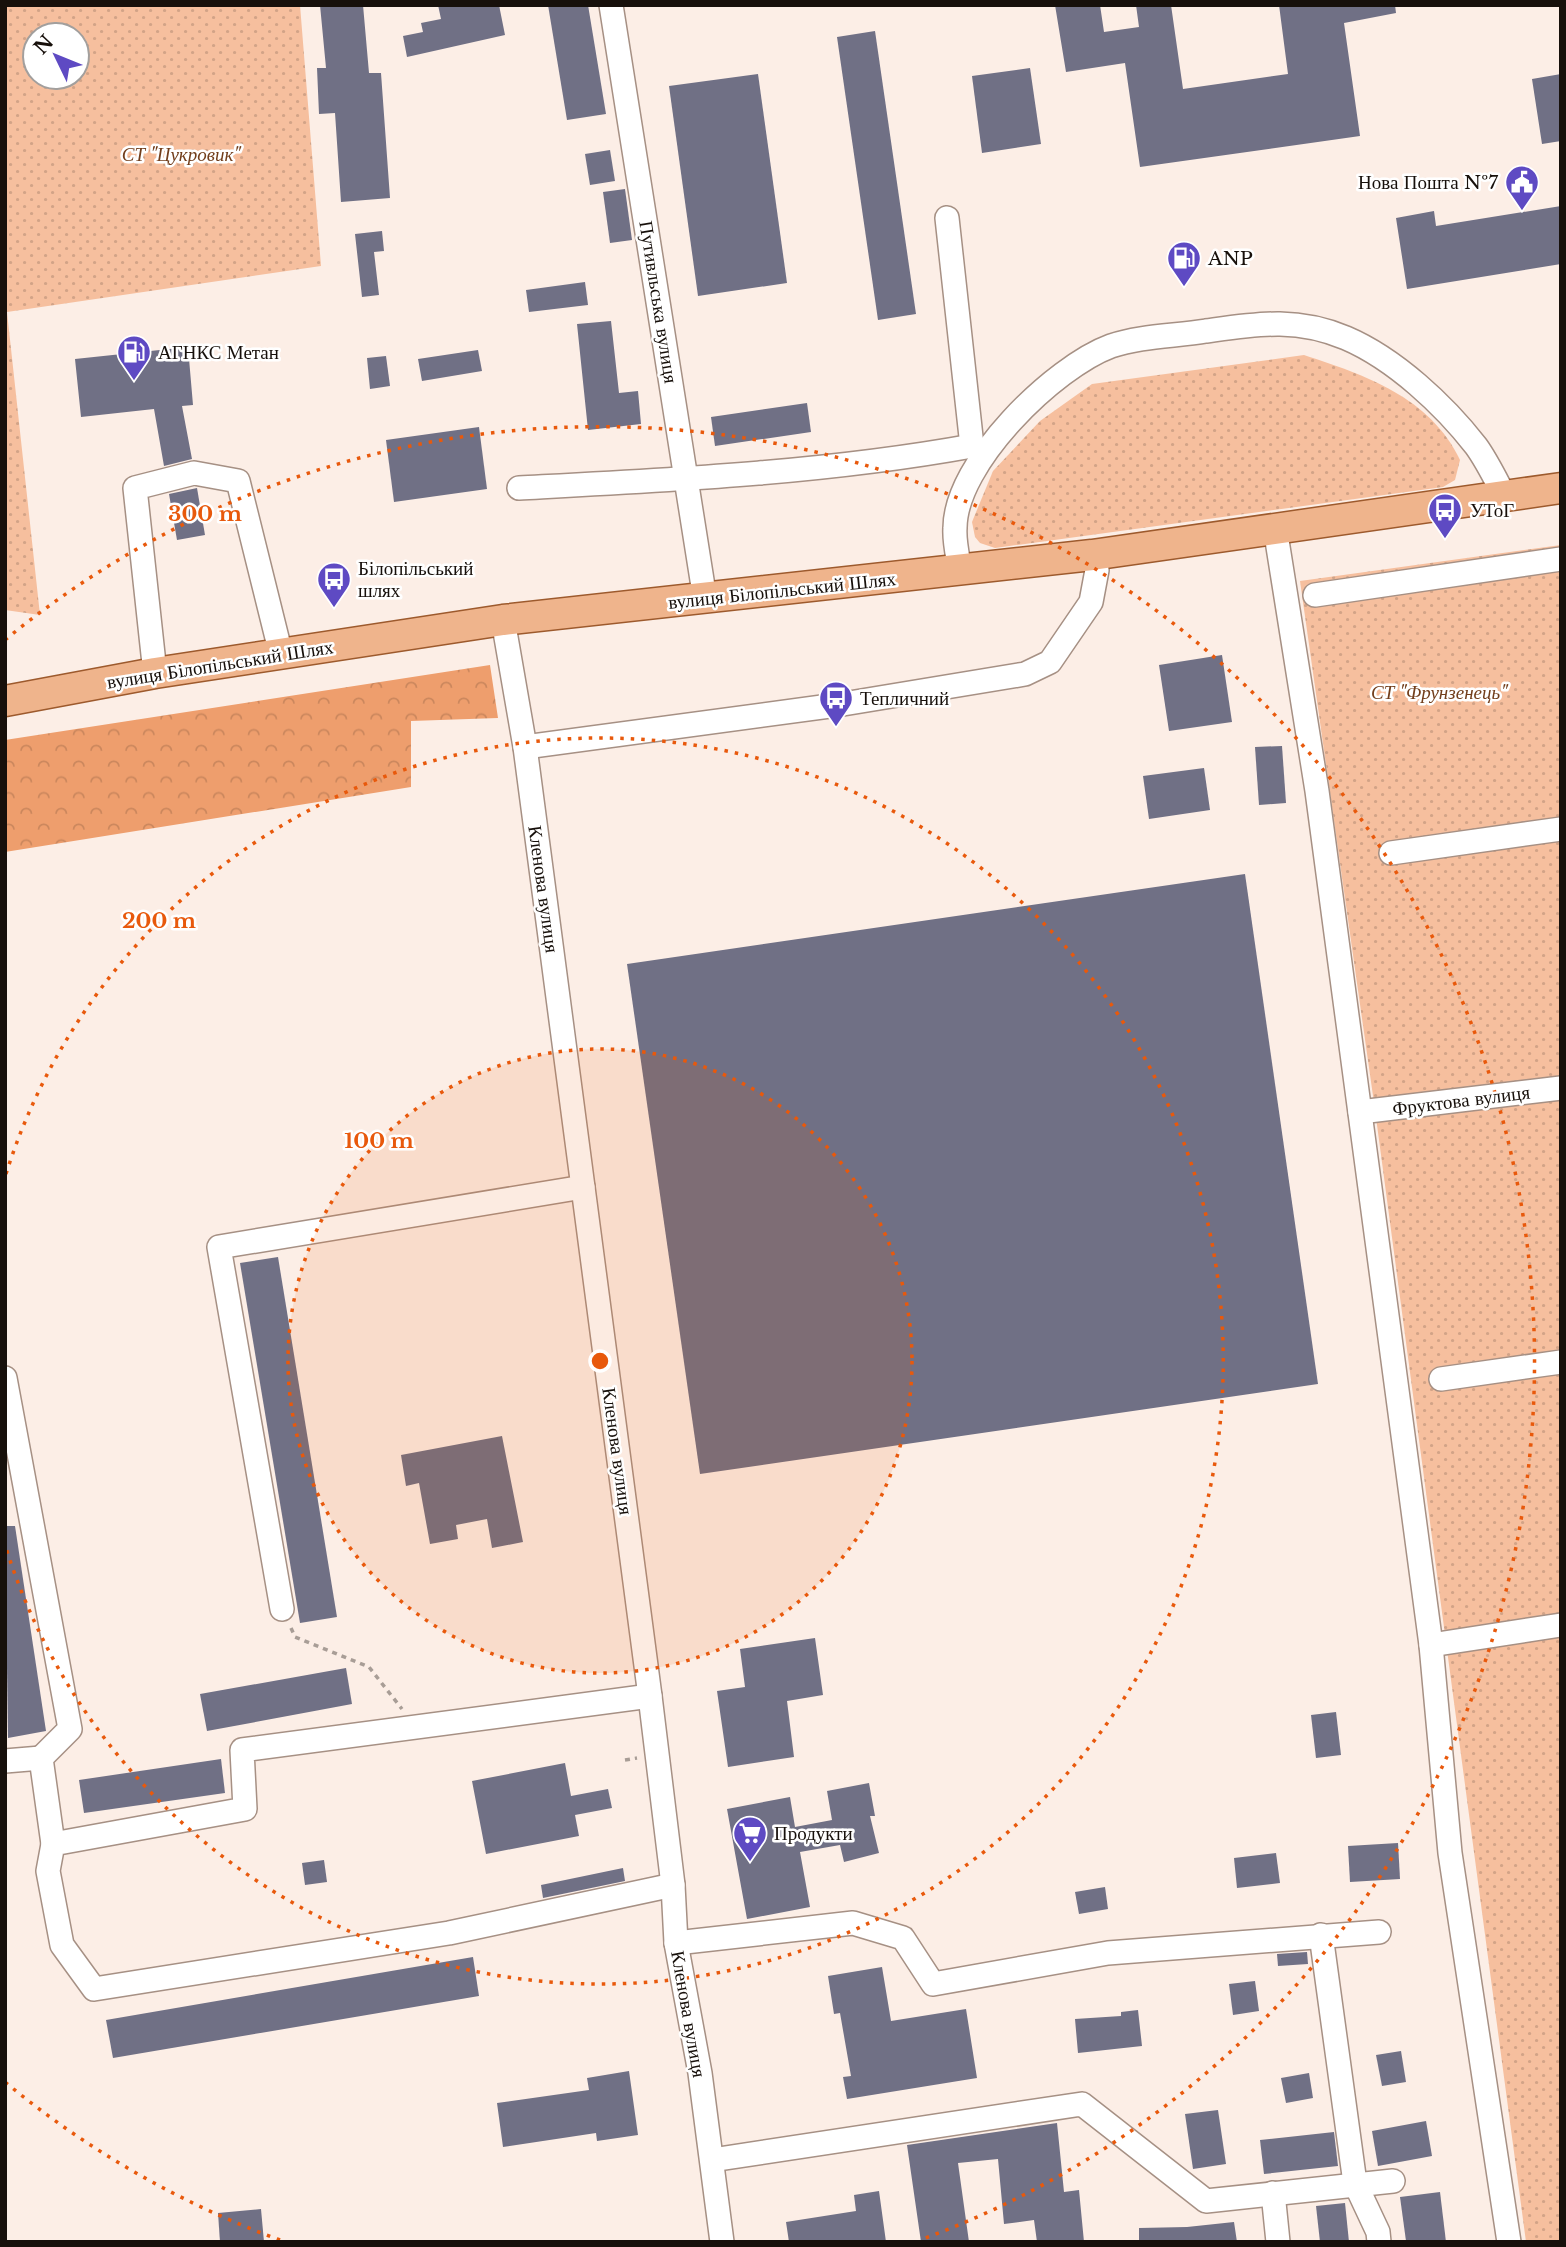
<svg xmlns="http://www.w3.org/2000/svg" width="1566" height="2247" font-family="'Libre Baskerville',serif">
<defs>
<pattern id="grass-dots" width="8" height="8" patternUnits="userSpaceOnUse" patternTransform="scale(1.75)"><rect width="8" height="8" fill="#f6bf9e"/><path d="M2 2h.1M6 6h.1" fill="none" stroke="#d2a387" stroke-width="1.8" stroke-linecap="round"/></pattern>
<pattern id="forest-crowns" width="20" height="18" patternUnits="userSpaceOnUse" patternTransform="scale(1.75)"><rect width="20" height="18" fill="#ee9e6d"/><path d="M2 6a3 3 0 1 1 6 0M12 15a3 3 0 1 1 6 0" fill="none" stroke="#cb875d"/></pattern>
</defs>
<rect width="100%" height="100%" fill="#fceee6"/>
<g fill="url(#grass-dots)" fill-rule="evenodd">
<path d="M5 5H300L321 266 7 312 40 615 5 610ZM35 35H77V77H35Z"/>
<path d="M1304 355C1365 375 1430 397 1460 460L1455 480 1443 487 995 548 980 543 975 537 972 522 993 471 1040 421 1092 384Z"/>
<path d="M1561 545V2242H1526L1375 1110 1300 581Z"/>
</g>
<path fill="url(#forest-crowns)" d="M490 665 498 718 411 721V787L5 852V740Z"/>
<g fill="#707085">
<path d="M320 5H363L369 73H381L390 198 341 202 335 113 319 114 317 68H326Z"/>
<path d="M438 5H499L505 35 407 57 403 36 423 32 421 23 441 19Z"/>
<path d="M548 5H588L606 114 567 120Z"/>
<path d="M1055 5H1100L1104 32 1139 27 1136 5H1171L1183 89 1288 74 1279 5H1395L1396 13 1344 23 1360 136 1140 167 1125 63 1066 72Z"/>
<path d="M875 31 916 314 878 320 837 37Z"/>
<path d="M1030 68 1041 144 982 153 972 76Z"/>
<path d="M758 74 787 283 698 296 669 86Z"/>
<path d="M1561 74V141L1542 144 1532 79Z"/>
<path d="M610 150 615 181 590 185 585 154Z"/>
<path d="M625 189 632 240 610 243 603 192Z"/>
<path d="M1561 206V264L1407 289 1396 218 1434 211 1436 226Z"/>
<path d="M382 231 384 251 374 252 379 295 362 297 355 234Z"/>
<path d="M585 282 588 305 529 312 526 290Z"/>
<path d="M611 321 619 393 638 391 641 424 588 430 577 324Z"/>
<path d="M188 347 193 405 182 406 192 459 164 466 154 409 81 417 75 359Z"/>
<path d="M478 350 482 371 422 381 418 359Z"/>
<path d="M386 356 390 386 370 389 367 358Z"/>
<path d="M807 403 811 432 715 446 711 417Z"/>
<path d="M479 427 487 489 394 502 386 440Z"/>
<path d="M197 488 205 535 177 540 169 494Z"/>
<path d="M1222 655 1232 722 1169 731 1159 665Z"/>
<path d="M1282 746 1286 803 1259 805 1255 747Z"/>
<path d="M1204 768 1210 810 1149 819 1143 776Z"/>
<path d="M1245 874 1318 1384 700 1474 627 964Z"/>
<path d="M278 1257 337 1617 300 1623 240 1263Z"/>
<path d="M502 1436 523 1542 492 1548 487 1519 456 1525 458 1539 430 1544 419 1483 406 1486 401 1455Z"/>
<path d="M5 1526H15L46 1731 8 1738Z"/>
<path d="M815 1638 823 1695 787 1701 794 1757 728 1767 717 1691 745 1687 740 1649Z"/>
<path d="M346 1668 352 1704 207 1731 200 1694Z"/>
<path d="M1336 1712 1341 1755 1316 1758 1311 1715Z"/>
<path d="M221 1759 225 1793 84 1813 79 1780Z"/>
<path d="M565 1763 571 1796 608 1789 612 1808 575 1815 579 1836 486 1854 472 1781Z"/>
<path d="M869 1783 875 1816H870L879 1853 844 1862 840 1845 800 1852 810 1907 747 1919 727 1809 790 1797 795 1827 832 1820 827 1791Z"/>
<path d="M1398 1843 1400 1879 1350 1882 1348 1846Z"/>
<path d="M1276 1853 1280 1883 1237 1888 1234 1858Z"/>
<path d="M324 1860 327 1882 305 1885 302 1863Z"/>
<path d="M623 1868 625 1881 543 1898 541 1885Z"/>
<path d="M1105 1887 1108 1909 1079 1914 1075 1892Z"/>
<path d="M1307 1952 1308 1964 1278 1966 1277 1954Z"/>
<path d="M473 1957 479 1996 113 2058 106 2020Z"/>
<path d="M882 1967 891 2021 966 2009 977 2078 847 2099 843 2077 851 2076 840 2013 834 2014 828 1976Z"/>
<path d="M1255 1981 1259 2011 1233 2015 1229 1984Z"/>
<path d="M1138 2010 1142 2046 1078 2053 1075 2019 1121 2016V2012Z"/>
<path d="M1401 2051 1406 2082 1382 2086 1376 2055Z"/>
<path d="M629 2071 638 2135 597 2141 596 2133 503 2147 497 2103 589 2090 587 2078Z"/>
<path d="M1309 2073 1313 2098 1286 2103 1281 2078Z"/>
<path d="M1218 2110 1226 2164 1193 2169 1185 2114Z"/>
<path d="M1426 2121 1432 2156 1378 2166 1372 2131Z"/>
<path d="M1057 2123 1064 2192 1079 2190 1084 2242H1037L1034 2220 1004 2224 998 2159 958 2163 969 2242H921L907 2145Z"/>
<path d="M1334 2132 1338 2166 1264 2174 1260 2140Z"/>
<path d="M879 2191 886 2242H789L786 2222 856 2211 854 2195Z"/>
<path d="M1440 2192 1446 2242 1406 2241 1400 2197Z"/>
<path d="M1345 2203 1349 2242H1320L1316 2206Z"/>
<path d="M261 2209 264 2242H220L218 2213Z"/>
<path d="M1234 2222 1237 2242H1139V2228L1187 2227Z"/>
</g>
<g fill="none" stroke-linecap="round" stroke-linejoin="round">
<g stroke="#a69084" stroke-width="26">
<g id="minor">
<path d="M611 5 705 599"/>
<path d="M947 218 972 446 983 452"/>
<path d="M519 488C670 480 823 473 972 446"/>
<path d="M1275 528 1317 791 1431 1645 1450 1853 1509 2242"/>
<path d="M960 570C958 557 954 542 955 528 955 463 1054 367 1111 346 1140 336 1176 336 1206 331 1257 324 1296 317 1346 338 1395 359 1444 405 1476 446 1487 461 1496 480 1505 497"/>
<path d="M1315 595 1561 559"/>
<path d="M503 620 525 747 650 1696 673 1885 676 1943 700 2073 722 2242"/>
<path d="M155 673 135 488 194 473 238 481 281 654"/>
<path d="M525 747 837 705 1025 674 1050 662 1091 602 1097 570 1092 555"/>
<path d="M1391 853 1561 829"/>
<path d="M1360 1112 1561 1088"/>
<path d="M5 1378 70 1729 41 1758 53 1844"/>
<path d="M1441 1379 1561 1362"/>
<path d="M282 1609 219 1247 583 1187"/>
<path d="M1431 1645 1561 1625"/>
<path d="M650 1696 242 1750 245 1809 53 1844 48 1871 62 1945 94 1989 449 1933 673 1885"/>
<path d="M5 1761 41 1758"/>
<path d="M1321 1935 1355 2183 1378 2232 1379 2242"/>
<path d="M676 1943 853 1923 903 1938 933 1984 1108 1953 1379 1932"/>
<path d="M712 2160 1082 2104 1206 2201 1393 2181"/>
<path d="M1273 2193 1278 2242"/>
</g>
</g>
<g stroke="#9d5a2d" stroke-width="33">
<path id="major" d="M5 701 155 673 503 620 1092 555 1561 488"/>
</g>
<g stroke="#a89d96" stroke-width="3.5" stroke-dasharray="5 5" stroke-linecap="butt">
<path d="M291 1628 295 1637 369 1667 402 1709"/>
<path d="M625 1760 637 1758"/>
</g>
<use href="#minor" stroke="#fff" stroke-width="23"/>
<use href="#major" stroke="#efb48c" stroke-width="30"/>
</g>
<circle cx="600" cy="1361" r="312" fill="#e8590c" fill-opacity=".12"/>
<g fill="none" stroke="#e8590c" stroke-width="3.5" stroke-dasharray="3.5 7">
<circle cx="600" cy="1361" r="312"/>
<path d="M6 1174A623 623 0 1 1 6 1548"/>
<path d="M280 2240A935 935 0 0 1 5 2082M5 640A935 935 0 1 1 920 2240"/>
</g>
<defs>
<g id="civic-pin" transform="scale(1.75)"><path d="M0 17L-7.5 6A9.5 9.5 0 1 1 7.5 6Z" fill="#5e4ac3" stroke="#fff"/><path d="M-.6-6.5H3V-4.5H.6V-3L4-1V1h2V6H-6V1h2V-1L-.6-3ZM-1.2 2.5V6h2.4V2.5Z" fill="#fff"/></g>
<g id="fuel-pin" transform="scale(1.75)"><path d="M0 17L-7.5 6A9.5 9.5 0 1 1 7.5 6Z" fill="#5e4ac3" stroke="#fff"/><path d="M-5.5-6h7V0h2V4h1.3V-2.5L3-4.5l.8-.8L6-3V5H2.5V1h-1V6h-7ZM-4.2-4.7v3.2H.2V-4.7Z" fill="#fff"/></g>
<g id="bus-pin" transform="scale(1.75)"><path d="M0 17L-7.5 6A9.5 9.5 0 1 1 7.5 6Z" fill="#5e4ac3" stroke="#fff"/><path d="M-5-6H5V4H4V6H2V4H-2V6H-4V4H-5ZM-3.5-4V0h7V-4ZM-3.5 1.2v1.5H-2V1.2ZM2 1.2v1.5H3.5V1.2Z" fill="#fff"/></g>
<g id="supermarket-pin" transform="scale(1.75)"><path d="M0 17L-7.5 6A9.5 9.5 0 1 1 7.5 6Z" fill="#5e4ac3" stroke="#fff"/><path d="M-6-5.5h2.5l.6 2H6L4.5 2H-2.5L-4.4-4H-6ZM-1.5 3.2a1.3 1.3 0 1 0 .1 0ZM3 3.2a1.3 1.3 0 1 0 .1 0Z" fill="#fff"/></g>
</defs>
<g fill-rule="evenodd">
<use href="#civic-pin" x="1522" y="182"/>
<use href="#fuel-pin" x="1184" y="258"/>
<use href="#fuel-pin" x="134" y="352"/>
<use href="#bus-pin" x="1445" y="510"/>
<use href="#bus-pin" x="334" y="579"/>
<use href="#bus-pin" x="836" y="698"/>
<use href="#supermarket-pin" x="750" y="1833"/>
</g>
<g text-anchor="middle" stroke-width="5" stroke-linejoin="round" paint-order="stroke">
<g font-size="19" font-style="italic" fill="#723e1b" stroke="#fff">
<text x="181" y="161">СТ "Цукровик"</text>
<text x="1439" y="699">СТ "Фрунзенець"</text>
</g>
<g font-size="19" fill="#17100b" stroke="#fff" text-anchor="start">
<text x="1498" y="189" text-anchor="end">Нова Пошта №7</text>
<text x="1208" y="265">ANP</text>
<text x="158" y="359">АГНКС Метан</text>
<text x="1470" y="517">УТоГ</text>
<text x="358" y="575">Білопільський<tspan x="358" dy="22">шлях</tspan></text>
<text x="860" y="705">Тепличний</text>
<text x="774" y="1840">Продукти</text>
</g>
<g font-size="19" fill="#17100b" stroke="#fff">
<text transform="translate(659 302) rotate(81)" y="7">Путивльська вулиця</text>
<text transform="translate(782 590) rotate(-6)" y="7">вулиця Білопільський Шлях</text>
<text transform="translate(220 664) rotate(-9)" y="7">вулиця Білопільський Шлях</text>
<text transform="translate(544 889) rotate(82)" y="7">Кленова вулиця</text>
<text transform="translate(1461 1100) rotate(-7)" y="7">Фруктова вулиця</text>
<text transform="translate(618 1451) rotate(82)" y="7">Кленова вулиця</text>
<text transform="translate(689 2014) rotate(80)" y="7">Кленова вулиця</text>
</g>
</g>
<circle cx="600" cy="1361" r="10" fill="#e8590c" stroke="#fff" stroke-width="3.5"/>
<g font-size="21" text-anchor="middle" font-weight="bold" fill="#e8590c" stroke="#fff" stroke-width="5" stroke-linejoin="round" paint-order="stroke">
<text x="205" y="521">300 m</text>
<text x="159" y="928">200 m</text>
<text x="379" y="1148">100 m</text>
</g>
<rect width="1566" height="2247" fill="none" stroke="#17100b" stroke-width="14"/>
<g transform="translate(56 56) rotate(313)"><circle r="33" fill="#ffffff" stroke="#a29f9d" stroke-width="2"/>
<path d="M0-5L12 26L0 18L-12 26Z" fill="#5e4ac3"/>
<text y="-10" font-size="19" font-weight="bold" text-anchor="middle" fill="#17100b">N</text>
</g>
</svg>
